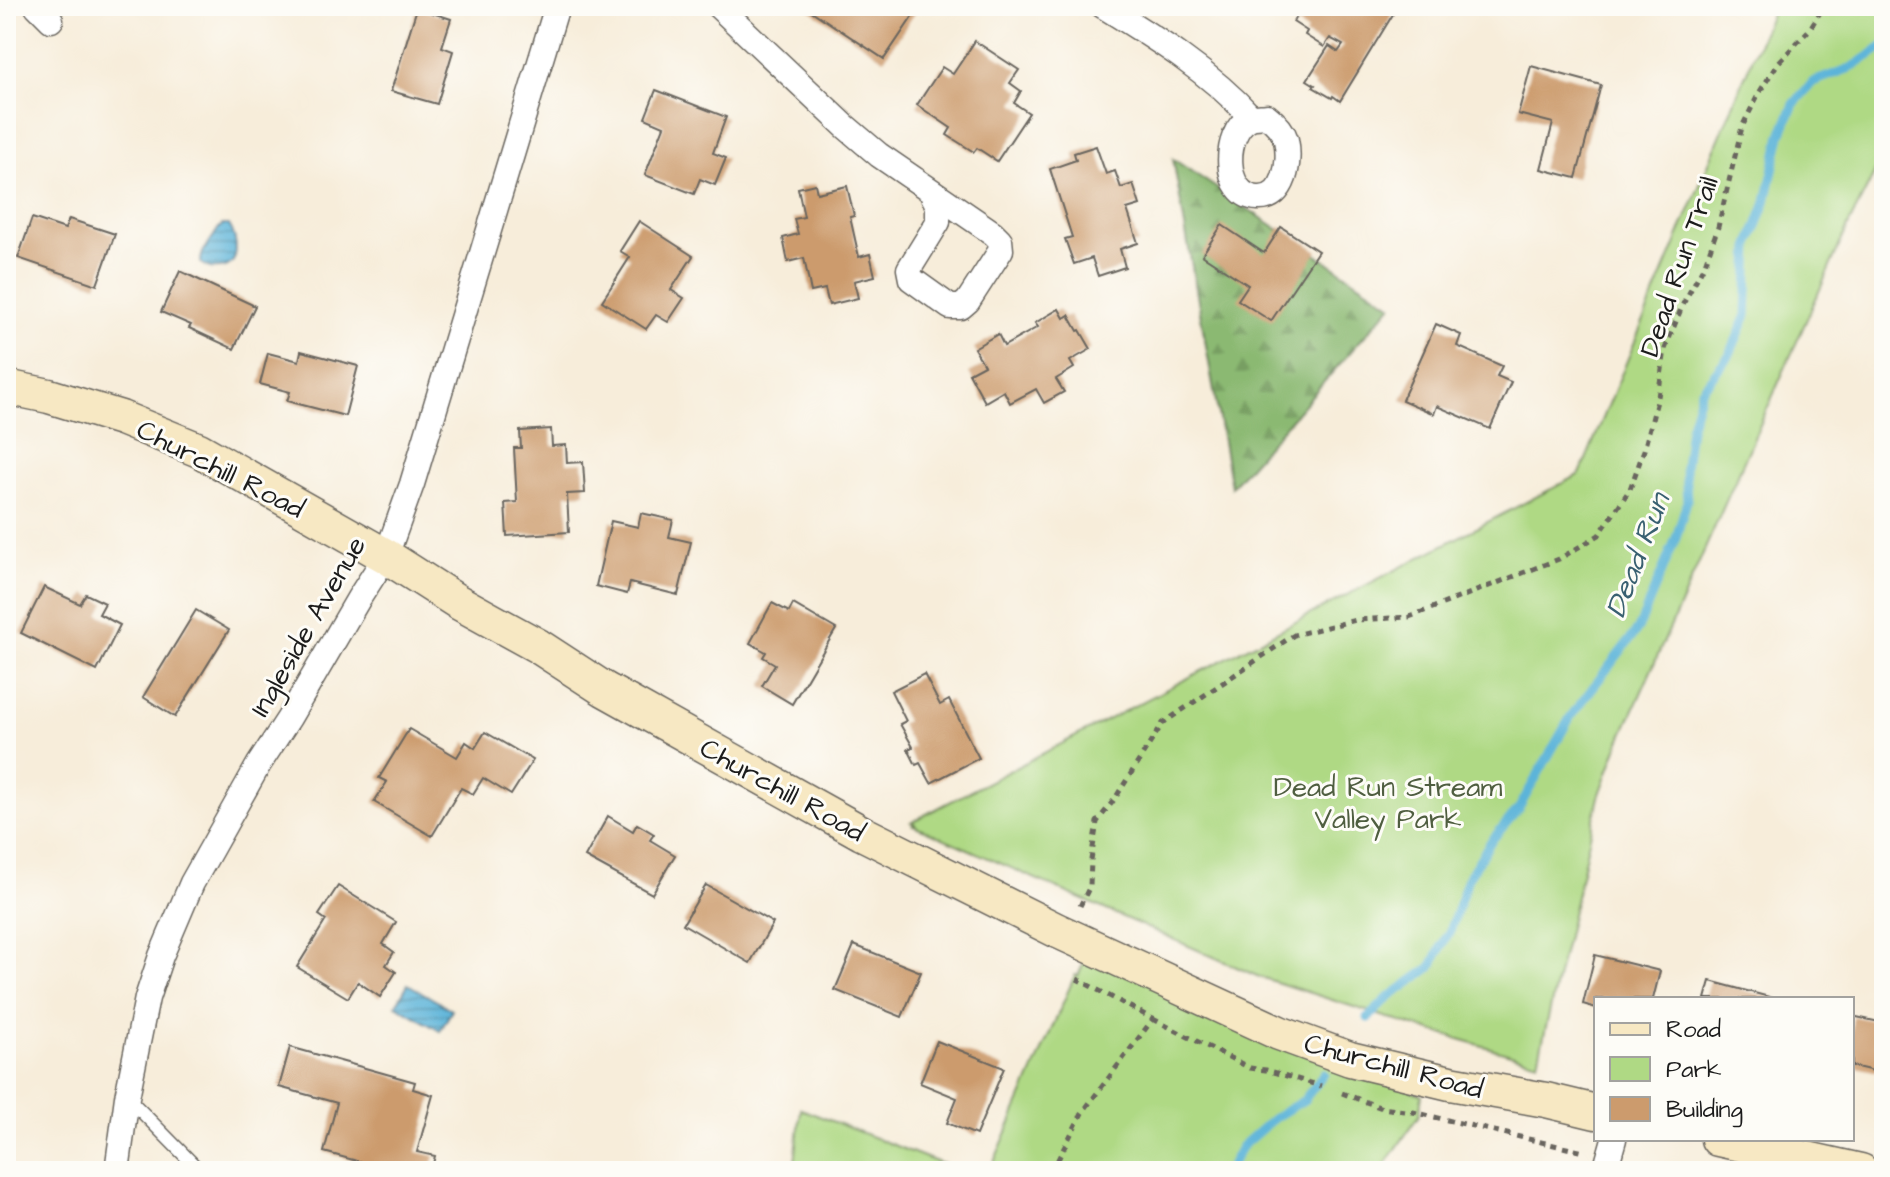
<svg xmlns="http://www.w3.org/2000/svg" width="1890" height="1177" font-family="'Architects Daughter',sans-serif">
<defs>
<pattern id="forest-firs" width="22" height="20" patternUnits="userSpaceOnUse" patternTransform="scale(2)"><rect width="22" height="20" fill="#8bb972"/><path d="M5 1l3.5 6h-7zM16 11l3.5 6h-7z" fill="#779e62"/></pattern>
<pattern id="water-rules" width="6" height="5" patternUnits="userSpaceOnUse" patternTransform="scale(2)"><rect width="6" height="5" fill="#5cb4d9"/><path d="M0 2.5h6" fill="none" stroke="#4b92af"/></pattern>
</defs>
<rect width="100%" height="100%" fill="#fdfcf7"/>
<filter id="ink" filterUnits="userSpaceOnUse"><feTurbulence type="fractalNoise" baseFrequency=".0125" numOctaves="2"/><feDisplacementMap in="SourceGraphic" scale="16" xChannelSelector="R" yChannelSelector="G"/><feConvolveMatrix kernelMatrix="1 2 1 2 8 2 1 2 1" color-interpolation-filters="sRGB"/></filter>
<filter id="wash" filterUnits="userSpaceOnUse"><feTurbulence type="fractalNoise" baseFrequency=".006" numOctaves="4" result="noise"/><feDisplacementMap in="SourceGraphic" scale="32" xChannelSelector="R" yChannelSelector="G"/><feGaussianBlur stdDeviation="1.8" result="paint"/><feColorMatrix in="noise" values="0 0 0 0 0 0 0 0 0 0 0 0 0 0 0 0 0 1.4 0 .05"/><feComposite in="paint" operator="in"/></filter>
<g filter="url(#wash)">
<rect width="100%" height="100%" fill="#f7edda"/>
<g fill="#afd984" stroke="#667a50" stroke-width="2">
<path d="M1774 6H1884V154L1849 224 1619 743 1599 797 1538 1062 1404 1023 1257 976 913 825 915 824 911 822 1580 474Z"/>
<path d="M1087 955 1422 1095 1419 1115 1381 1171H990L1075 975 1078 976Z"/>
<path d="M801 1109 960 1171H794Z"/>
</g>
<path fill="url(#forest-firs)" stroke="#546a47" stroke-width="2" d="M1173 159 1392 305 1231 487Z"/>
<g fill="url(#water-rules)" stroke="#3c687a" stroke-width="2">
<path d="M222 225H229C238 238 241 267 220 268 211 269 207 268 201 263 201 251 206 249 211 240 216 234 216 230 222 225Z"/>
<path d="M408 984 452 1010 440 1031 396 1005Z"/>
</g>
<g fill="none" stroke-linecap="round" stroke-linejoin="round">
<g stroke="#5cb4d9" stroke-width="9">
<path d="M1368 1018 1387 999 1431 967 1451 928 1468 878 1491 841 1519 808 1571 716 1638 629 1676 538 1687 501 1685 468 1690 428 1701 391 1730 354 1747 315 1750 245 1766 202 1781 135 1794 104 1813 82 1853 67 1884 46"/>
<path d="M1228 1171 1241 1147 1274 1118 1304 1100 1324 1074"/>
</g>
</g>
<g id="blocks">
<g fill="#cc9b6d">
<path d="M804 6H910L917 10 884 59Z"/>
<path d="M1302 6H1398L1340 101 1333 96 1332 98 1313 87 1315 85 1307 80 1329 46 1338 52 1343 45 1330 38 1324 47 1305 35 1307 31 1293 22Z"/>
<path d="M417 8 451 19 442 47 453 51 437 104 391 91Z"/>
<path d="M975 41 1019 70 1010 83 1021 91 1014 103 1029 113 997 161 977 148 974 152 947 135 951 128 917 105 942 67 953 74Z"/>
<path d="M1531 66 1601 85 1576 178 1541 169 1553 123 1518 114Z"/>
<path d="M656 90 726 117 713 153 726 158 715 185 700 179 694 194 645 175 664 126 645 118Z"/>
<path d="M1096 146 1106 174 1115 171 1121 188 1133 184 1140 205 1127 209 1138 243 1120 249 1125 267 1098 276 1092 258 1074 264 1065 239 1072 237 1050 169 1076 160 1074 153Z"/>
<path d="M815 184 817 193 847 186 854 216 850 217 859 257 870 254 875 276 854 281 858 298 829 305 825 289 811 292 804 258 788 262 783 238 798 234 794 219 804 217 798 188Z"/>
<path d="M32 218 65 229 69 219 115 234 97 285 18 258Z"/>
<path d="M639 221 693 256 671 290 684 298 668 322 656 315 646 329 602 301 630 257 620 251Z"/>
<path d="M1222 225 1264 253 1281 227 1318 251 1271 321 1238 300 1248 285 1202 255Z"/>
<path d="M180 271 255 306 234 349 189 328 191 325 161 312Z"/>
<path d="M1059 309 1064 318 1069 315 1078 331 1080 330 1091 349 1070 361 1074 368 1056 379 1064 392 1044 403 1036 389 1010 403 1004 391 985 402 969 373 984 365 974 348 998 334 1004 346 1038 327 1035 323Z"/>
<path d="M1436 324 1461 335 1457 346 1502 366 1497 376 1511 382 1490 429 1437 406 1434 414 1402 400Z"/>
<path d="M301 351 358 366 345 416 287 401 290 392 260 384 268 353 299 361Z"/>
<path d="M551 429 552 446 566 445 567 463 583 462 585 493 567 494 569 532 507 536 505 503 517 502 514 448H521L520 431Z"/>
<path d="M641 513 673 520 669 537 691 542 678 595 630 583 627 594 596 586 611 521 638 527Z"/>
<path d="M44 587 80 604 86 594 105 603 99 614 120 625 97 671 21 633Z"/>
<path d="M772 603 789 612 793 604 836 629 792 704 762 686 775 664 763 657 766 652 750 643Z"/>
<path d="M196 610 229 630 175 717 143 697Z"/>
<path d="M924 674 940 705 949 700 979 758 931 783 920 763 916 765 908 749 913 747 900 724 906 721 891 691Z"/>
<path d="M409 729 457 757 466 742 475 748 485 732 533 760 511 795 483 778 473 794 461 788 432 836 374 802 387 782 379 778Z"/>
<path d="M608 816 633 831 637 824 654 834 650 840 675 855 652 894 585 857Z"/>
<path d="M706 885 773 923 750 963 683 924Z"/>
<path d="M338 886 396 922 383 944 394 952 386 965 396 972 380 997 358 982 348 998 297 967 326 920 319 915Z"/>
<path d="M854 945 921 972 902 1017 835 990Z"/>
<path d="M1595 955 1660 971 1653 999H1596V1008L1583 1004Z"/>
<path d="M1710 981 1773 998V999H1705Z"/>
<path d="M1852 1016 1884 1023V1047L1878 1072 1852 1066Z"/>
<path d="M937 1041 1004 1068 976 1135 947 1123 957 1098 920 1083Z"/>
<path d="M290 1047 415 1082 413 1089 433 1095 417 1152 435 1156 431 1171H366L368 1164 324 1152 337 1103 279 1087Z"/>
</g>
</g>
</g>
<g filter="url(#ink)">
<use href="#blocks" fill-opacity="0" stroke="#69655e" stroke-width="2"/>
<g fill="none" stroke-linecap="round" stroke-linejoin="round">
<g stroke="#69655e" stroke-width="15">
<path id="lane" d="M127 1097 200 1171"/>
</g>
<g stroke="#69655e" stroke-width="27">
<g id="street">
<path d="M37 6 51 20"/>
<path d="M718 6 846 127 879 155 993 233 1000 240 1001 250 968 301 961 307H950L911 279 909 269 938 222V206L931 192"/>
<path d="M1103 6C1155 38 1210 72 1251 117"/>
<path d="M1267 116C1275 122 1283 130 1286 140 1291 161 1285 200 1258 198 1222 197 1223 132 1249 119 1254 116 1261 117 1267 116Z"/>
<path d="M117 1171 127 1097 147 998 161 956 192 883 259 764 289 718 359 598 386 556 412 484 557 6"/>
<path d="M1605 1171 1614 1139"/>
</g>
</g>
<g stroke="#69655e" stroke-width="37">
<g id="secondary">
<path d="M6 387 49 396 121 418 199 450 386 556 458 602 538 646 604 689 862 833 1056 930 1279 1033 1350 1059 1450 1083 1546 1100 1596 1112"/>
<path d="M1718 1139 1861 1171"/>
</g>
</g>
<g stroke="#69655e" stroke-width="5" stroke-dasharray="6 6" stroke-linecap="butt">
<path d="M1080 906 1090 886 1091 860 1097 822 1114 800 1163 723 1294 635 1356 620 1409 617 1559 559 1599 535 1630 489 1644 450 1658 397 1665 349 1683 304 1705 264 1718 227 1742 127 1759 93 1778 63 1809 30 1824 6"/>
<path d="M1153 1019 1250 1068 1266 1070 1321 1086"/>
<path d="M1342 1093 1382 1108 1413 1112 1584 1152"/>
<path d="M1632 1165 1659 1171"/>
<path d="M1052 1171 1082 1113 1153 1019 1077 979"/>
</g>
<use href="#lane" stroke="#fff" stroke-width="12"/>
<use href="#street" stroke="#fff" stroke-width="24"/>
<use href="#secondary" stroke="#f7e8c3" stroke-width="34"/>
</g>
</g>
<g text-anchor="middle" stroke-width="6" stroke-linejoin="round" paint-order="stroke">
<g font-size="28" fill="#1c1c1c" stroke="#fdfcf7">
<text transform="translate(1678 266) rotate(-71)" y="10">Dead Run Trail</text>
<text transform="translate(221 468) rotate(27)" y="10">Churchill Road</text>
<text transform="translate(307 626) rotate(-60)" y="10">Ingleside Avenue</text>
<text transform="translate(783 789) rotate(29)" y="10">Churchill Road</text>
<text transform="translate(1394 1065) rotate(15)" y="10">Churchill Road</text>
</g>
<g font-size="28" fill="#4f5e40" stroke="#fdfcf7">
<text x="1388" y="796">Dead Run Stream<tspan x="1388" dy="32">Valley Park</tspan></text>
</g>
<g font-size="30" font-style="italic" fill="#396071" stroke="#fdfcf7">
<text transform="translate(1637 555) rotate(-69)" y="10">Dead Run</text>
</g>
</g>
<rect width="1890" height="1177" fill="none" stroke="#fdfcf7" stroke-width="32"/>
<rect x="1594" y="997" width="260" height="144" fill="#fdfcf7" stroke="#a3a29f" stroke-width="2"/>
<rect x="1610" y="1023" width="40" height="12" fill="#f7e8c3" stroke="#a3a29f" stroke-width="2"/>
<text x="1666" y="1037" font-size="24" fill="#1c1c1c">Road</text>
<rect x="1610" y="1057" width="40" height="24" fill="#afd984" stroke="#a3a29f" stroke-width="2"/>
<text x="1666" y="1077" font-size="24" fill="#1c1c1c">Park</text>
<rect x="1610" y="1097" width="40" height="24" fill="#cc9b6d" stroke="#a3a29f" stroke-width="2"/>
<text x="1666" y="1117" font-size="24" fill="#1c1c1c">Building</text>
</svg>
